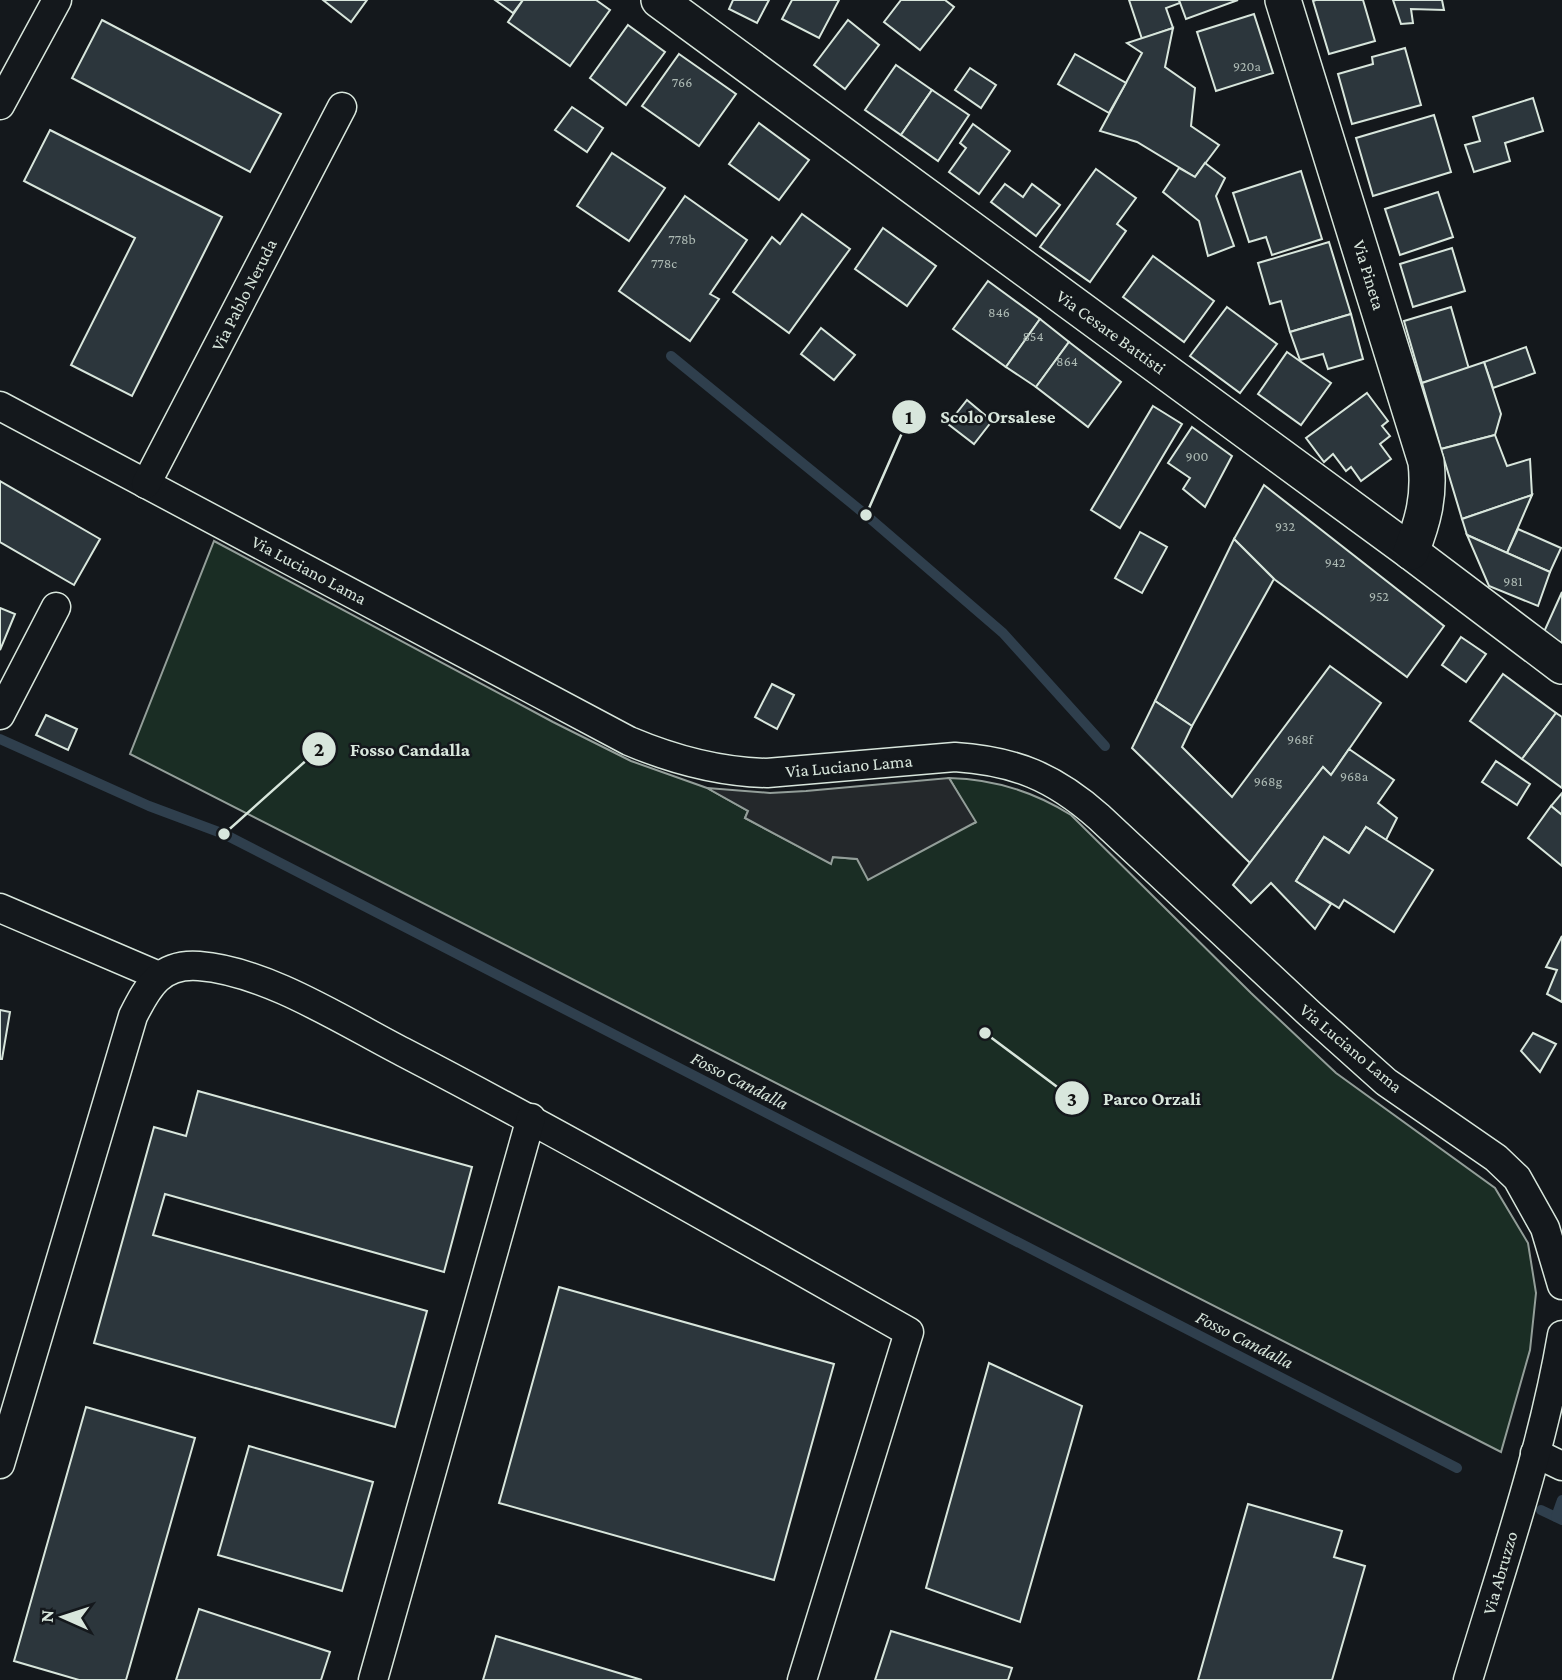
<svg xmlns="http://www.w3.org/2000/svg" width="1562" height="1680" font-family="'Crimson Pro',serif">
<rect width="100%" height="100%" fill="#14181c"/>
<path fill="#1a2d24" stroke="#939e99" stroke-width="2" d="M214 541 553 722 631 761 707 788 748 811 745 818 830 863 833 857 857 859 975 823 949 778C994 779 1033 791 1071 815L1251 993 1336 1073 1495 1188 1528 1243 1536 1293 1530 1350 1501 1452 130 754Z"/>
<path fill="#24282b" stroke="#939e99" stroke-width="2" d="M949 778 976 822 868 880 857 859 833 857 831 864 745 818 748 811 707 788 770 793 806 791Z"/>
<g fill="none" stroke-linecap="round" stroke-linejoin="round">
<g stroke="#2f3f4d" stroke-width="10">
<path d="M671 356 866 515 1003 633 1105 746"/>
<path d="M0 739 149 806 224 834 1457 1468"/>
<path d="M1541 1510 1562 1520"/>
<path d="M1556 1517 1562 1500"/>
</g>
</g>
<g fill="#2c363c" stroke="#d8e6dc" stroke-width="2">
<path d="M323 0H367L351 22Z"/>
<path d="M495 0H523L513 13Z"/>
<path d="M523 0H596L610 10 570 66 508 22Z"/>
<path d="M733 0H769L757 23 729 9Z"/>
<path d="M792 0H839L819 38 782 19Z"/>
<path d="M901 0H945L954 7 920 50 884 22Z"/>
<path d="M1129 0H1179L1180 3 1166 8 1173 28 1142 39Z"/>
<path d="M1179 0H1238L1186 19Z"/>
<path d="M1316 0H1363L1375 41 1329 54 1313 1Z"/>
<path d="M1393 0H1442L1444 10 1411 9 1413 23 1401 24Z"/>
<path d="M1254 14 1273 73 1216 91 1197 32Z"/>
<path d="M102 20 281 114 250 172 72 78Z"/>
<path d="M848 20 879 45 845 89 814 65Z"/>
<path d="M628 25 665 52 626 105 590 78Z"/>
<path d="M1173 28 1165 67 1195 88 1191 126 1219 145 1195 177 1137 142 1100 131 1142 53 1127 43Z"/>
<path d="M1405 48 1421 105 1352 124 1338 74 1373 64 1372 57Z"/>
<path d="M679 54 736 94 699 146 642 106Z"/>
<path d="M1075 54 1126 83 1109 113 1058 84Z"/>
<path d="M896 65 932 90 901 135 865 110Z"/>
<path d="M970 68 996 85 981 108 955 90Z"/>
<path d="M932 90 969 115 938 161 901 135Z"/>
<path d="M1533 98 1543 131 1505 143 1510 161 1474 172 1465 145 1480 141 1473 117Z"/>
<path d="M572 107 603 128 587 152 555 130Z"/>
<path d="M1434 115 1451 172 1373 196 1356 138Z"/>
<path d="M759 123 809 160 779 200 729 164Z"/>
<path d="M973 124 1010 151 979 194 949 172 966 148 960 143Z"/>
<path d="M50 130 222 217 132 396 71 365 135 238 24 181Z"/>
<path d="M612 153 665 188 629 241 577 206Z"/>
<path d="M1205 163 1225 178 1216 196 1234 246 1208 256 1199 221 1163 192 1179 168 1195 177Z"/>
<path d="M1096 169 1136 198 1117 224 1126 231 1090 282 1040 247Z"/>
<path d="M1301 171 1322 239 1272 255 1266 237 1249 242 1233 193Z"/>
<path d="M1005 184 1023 197 1032 184 1060 205 1036 236 991 202Z"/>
<path d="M1438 192 1453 237 1400 255 1385 209Z"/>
<path d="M685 196 747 240 710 294 719 299 690 341 619 291Z"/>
<path d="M802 214 850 249 789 333 733 292 772 237 780 244Z"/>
<path d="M883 228 936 266 907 306 855 269Z"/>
<path d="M1329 242 1351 314 1290 332 1281 301 1270 304 1258 263Z"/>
<path d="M1452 248 1465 291 1413 307 1400 264Z"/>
<path d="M1153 256 1214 301 1184 342 1123 297Z"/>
<path d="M988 281 1040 319 1006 367 953 329Z"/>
<path d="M1227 307 1277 344 1240 393 1190 356Z"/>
<path d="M1451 307 1469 369 1422 383 1404 321Z"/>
<path d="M1351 314 1363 359 1328 369 1323 354 1300 360 1290 332Z"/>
<path d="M1040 319 1069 342 1036 387 1006 367Z"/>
<path d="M821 328 855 355 834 380 801 354Z"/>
<path d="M1069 342 1121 382 1088 427 1036 387Z"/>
<path d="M1526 347 1535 373 1493 388 1484 362Z"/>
<path d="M1287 352 1331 383 1301 425 1258 394Z"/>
<path d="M1484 362 1501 414 1495 435 1441 449 1422 383Z"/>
<path d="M1367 393 1388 421 1382 426 1390 436 1380 444 1391 459 1361 481 1351 467 1346 471 1333 454 1324 462 1306 438Z"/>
<path d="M967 400 992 421 974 444 948 424Z"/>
<path d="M1153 406 1182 424 1120 528 1091 510Z"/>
<path d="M1192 427 1232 456 1205 507 1183 489 1190 478 1168 463Z"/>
<path d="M1495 435 1507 466 1530 459 1532 495 1462 519 1441 449Z"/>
<path d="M0 481 100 539 74 585 0 542Z"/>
<path d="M1264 485 1444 626 1407 677 1274 579 1234 539Z"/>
<path d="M1532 495 1507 553 1467 535 1462 519Z"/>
<path d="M1518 529 1561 548 1550 572 1507 553Z"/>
<path d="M1140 532 1167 547 1142 593 1115 578Z"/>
<path d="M1467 535 1550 572 1538 606 1489 586Z"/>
<path d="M1234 539 1274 579 1192 726 1155 701Z"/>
<path d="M1562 592V643L1543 634Z"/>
<path d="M0 608 15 614 0 650Z"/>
<path d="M1461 637 1486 654 1466 682 1442 665Z"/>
<path d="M1330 666 1381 703 1331 775 1323 767 1250 863 1132 748 1155 701 1192 726 1182 747 1232 797Z"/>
<path d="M1503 674 1556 713 1522 759 1470 721Z"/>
<path d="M772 684 794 695 777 729 755 717Z"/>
<path d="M1556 713 1562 717V788L1522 759Z"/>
<path d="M46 715 77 729 68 750 36 735Z"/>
<path d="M1349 749 1394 780 1378 803 1397 818 1386 840 1366 827 1349 853 1324 837 1296 881 1331 904 1315 929 1271 883 1251 903 1233 885 1323 767 1331 775Z"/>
<path d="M1496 761 1530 784 1517 805 1482 782Z"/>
<path d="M1562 793V815L1551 806Z"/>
<path d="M1551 806 1562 815V866L1528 838Z"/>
<path d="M1366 827 1433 870 1394 932 1344 900 1339 908 1296 881 1324 837 1349 853Z"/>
<path d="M1562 936V1002L1547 994 1557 970 1546 967Z"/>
<path d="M0 1010 10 1012 2 1059H0Z"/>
<path d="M1533 1033 1556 1044 1540 1072 1521 1051Z"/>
<path d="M198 1091 472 1167 444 1272 165 1194 153 1235 427 1311 395 1427 94 1343 154 1127 186 1136Z"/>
<path d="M559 1287 834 1364 774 1580 499 1503Z"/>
<path d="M989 1363 1082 1406 1020 1622 926 1588Z"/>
<path d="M86 1407 195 1438 126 1680H79L14 1661Z"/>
<path d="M249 1446 373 1482 342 1591 218 1555Z"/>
<path d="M1248 1504 1342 1531 1334 1557 1365 1566 1332 1680H1198Z"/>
<path d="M199 1609 330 1652 321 1680H176Z"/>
<path d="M891 1631 1012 1668 1008 1680H875Z"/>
<path d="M496 1636 642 1680H483Z"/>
</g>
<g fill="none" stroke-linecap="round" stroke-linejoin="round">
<g stroke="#d8e6dc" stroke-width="31">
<g id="minor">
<path d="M0 105 57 0"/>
<path d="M0 406 629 741C674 760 718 772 767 773L955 757C1015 761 1054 777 1099 817L1310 1014 1386 1082 1496 1158 1517 1178 1545 1228 1562 1285"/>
<path d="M146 484 342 107"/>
<path d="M0 715 56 607"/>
<path d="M0 908 159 976"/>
<path d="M1535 1453 1562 1466"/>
<path d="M0 1464 133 1016C148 986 161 963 199 966 266 971 343 1021 403 1052 574 1141 741 1237 909 1332L802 1680"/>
<path d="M373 1680 531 1118"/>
<path d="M1468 1680C1502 1566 1542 1452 1562 1335"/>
</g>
</g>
<g stroke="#d8e6dc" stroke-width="38">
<g id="tertiary">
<path d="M659 0 1411 552 1562 666"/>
<path d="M1283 0 1426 462C1430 496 1423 521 1411 552"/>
</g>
</g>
<use href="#minor" stroke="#14181c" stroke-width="28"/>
<use href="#tertiary" stroke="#14181c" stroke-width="35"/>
</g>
<g text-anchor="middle" stroke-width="5" stroke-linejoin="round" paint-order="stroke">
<g font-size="14" fill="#adbab4">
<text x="1247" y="71">920a</text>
<text x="682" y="87">766</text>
<text x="682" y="244">778b</text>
<text x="664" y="268">778c</text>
<text x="999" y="317">846</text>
<text x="1033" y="341">854</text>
<text x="1067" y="366">864</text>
<text x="1197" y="461">900</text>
<text x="1285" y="531">932</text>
<text x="1335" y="567">942</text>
<text x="1513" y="586">981</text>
<text x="1379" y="601">952</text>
<text x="1300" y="744">968f</text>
<text x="1354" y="781">968a</text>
<text x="1268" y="786">968g</text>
</g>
<g font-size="18" fill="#d8e6dc" stroke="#14181c">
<text transform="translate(1369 275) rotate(73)" y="6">Via Pineta</text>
<text transform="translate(244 295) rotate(-63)" y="6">Via Pablo Neruda</text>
<text transform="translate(1111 332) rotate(36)" y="6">Via Cesare Battisti</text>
<text transform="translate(309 570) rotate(28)" y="6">Via Luciano Lama</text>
<text transform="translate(849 766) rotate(-5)" y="6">Via Luciano Lama</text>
<text transform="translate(1351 1048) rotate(40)" y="6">Via Luciano Lama</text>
<text transform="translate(1500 1573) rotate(-74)" y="6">Via Abruzzo</text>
</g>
<g font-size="19" font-style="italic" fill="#d8e6dc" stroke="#14181c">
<text transform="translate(740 1080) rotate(27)" y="7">Fosso Candalla</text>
<text transform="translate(1245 1339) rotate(27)" y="7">Fosso Candalla</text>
</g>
</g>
<path fill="none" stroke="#d8e6dc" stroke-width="2.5" d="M866 515L909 417M224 834L319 749M985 1033L1072 1098"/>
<g fill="#d8e6dc" stroke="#14181c" stroke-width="2.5">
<circle cx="866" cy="515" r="7"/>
<circle cx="224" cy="834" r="7"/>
<circle cx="985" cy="1033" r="7"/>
<circle cx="909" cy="417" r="18"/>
<circle cx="319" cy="749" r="18"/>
<circle cx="1072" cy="1098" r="18"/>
</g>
<g font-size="21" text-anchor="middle" font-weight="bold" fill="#111">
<text x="909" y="424">1</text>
<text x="319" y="756">2</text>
<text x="1072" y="1106">3</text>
</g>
<g font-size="19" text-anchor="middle" font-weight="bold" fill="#d8e6dc" stroke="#14181c" stroke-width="5" stroke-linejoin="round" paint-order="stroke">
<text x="998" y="423">Scolo Orsalese</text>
<text x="410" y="756">Fosso Candalla</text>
<text x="1152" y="1105">Parco Orzali</text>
</g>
<g transform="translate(63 1617) rotate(273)" stroke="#14181c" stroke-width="5" paint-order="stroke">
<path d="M0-5L12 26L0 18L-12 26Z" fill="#d8e6dc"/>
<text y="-10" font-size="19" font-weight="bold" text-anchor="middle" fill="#d8e6dc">N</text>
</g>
</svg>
